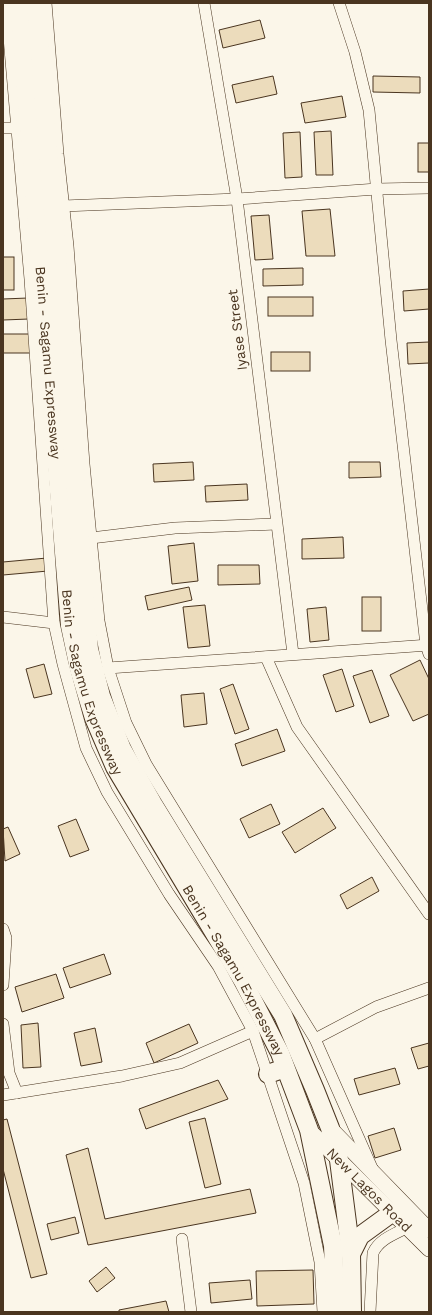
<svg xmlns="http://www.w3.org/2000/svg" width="432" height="1315" font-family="'Work Sans',sans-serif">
<rect width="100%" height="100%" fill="#fbf6e9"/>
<g fill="#ecdcbc" stroke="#4a3520">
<path d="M260 20 265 38 223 48 219 30Z"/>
<path d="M273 76 277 94 236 103 232 85Z"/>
<path d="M373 76 420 77V93L373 92Z"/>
<path d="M342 96 346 117 305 123 301 103Z"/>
<path d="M331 131 333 175H316L314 132Z"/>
<path d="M300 132 302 177 285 178 283 133Z"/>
<rect x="418" y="143" width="11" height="29"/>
<path d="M330 209 335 256H306L302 211Z"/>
<path d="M269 215 273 259 255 260 251 216Z"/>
<rect x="3" y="257" width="11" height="33"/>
<path d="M303 268V285L263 286V269Z"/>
<path d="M429 289V309L404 311 403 291Z"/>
<rect x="268" y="297" width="45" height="19"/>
<path d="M28 298 29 319 3 320V299Z"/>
<rect x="3" y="334" width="30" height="19"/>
<path d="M429 342V363L408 364 407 343Z"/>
<rect x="271" y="352" width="39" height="19"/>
<path d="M193 462 194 480 154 482 153 464Z"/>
<path d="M349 462H380L381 477 349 478Z"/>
<path d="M247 484 248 500 206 502 205 486Z"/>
<path d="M343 537 344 558 302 559V539Z"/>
<path d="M194 543 198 581 172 584 168 546Z"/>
<path d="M47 558 48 571 3 575V562Z"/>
<path d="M218 565H259L260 584 218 585Z"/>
<path d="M189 587 192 600 148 610 145 596Z"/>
<rect x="362" y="597" width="19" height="34"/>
<path d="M205 605 210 646 188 648 183 607Z"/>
<path d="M326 607 329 640 310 642 307 609Z"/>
<path d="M420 660 429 679V714L413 721 390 675Z"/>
<path d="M44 664 52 694 34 698 26 669Z"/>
<path d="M342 669 354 706 336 712 323 675Z"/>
<path d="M372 670 389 716 370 723 353 676Z"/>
<path d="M233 684 249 729 235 734 220 689Z"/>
<path d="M204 693 207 724 184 727 181 695Z"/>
<path d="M277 729 285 751 242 766 235 744Z"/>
<path d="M271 804 280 824 249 838 240 819Z"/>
<path d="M323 808 336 828 295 853 282 832Z"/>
<path d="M76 819 89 850 70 857 58 826Z"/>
<path d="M8 827 20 854 5 861 3 829Z"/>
<path d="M372 877 379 891 347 909 340 895Z"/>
<path d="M104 954 111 974 70 988 63 968Z"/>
<path d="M56 974 64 998 22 1012 15 987Z"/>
<path d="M38 1023 41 1067 23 1068 21 1025Z"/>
<path d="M189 1024 198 1043 154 1063 146 1043Z"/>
<path d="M95 1028 102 1062 81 1066 74 1033Z"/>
<path d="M429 1043V1066L418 1069 411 1048Z"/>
<path d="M395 1068 400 1084 359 1095 354 1079Z"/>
<path d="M218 1080 228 1099 146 1129 139 1109Z"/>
<path d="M205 1118 221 1184 205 1188 189 1122Z"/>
<path d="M7 1119 47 1274 31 1278 3 1169V1120Z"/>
<path d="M394 1128 401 1150 375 1158 368 1136Z"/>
<path d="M88 1148 105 1219 250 1189 256 1213 88 1245 66 1155Z"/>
<path d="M75 1217 79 1233 51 1240 47 1224Z"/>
<path d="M106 1267 115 1278 97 1292 89 1281Z"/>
<path d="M313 1270 314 1304 257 1306 256 1271Z"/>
<path d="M250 1280 252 1299 211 1303 209 1283Z"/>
<path d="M166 1301 169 1312H119V1310Z"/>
</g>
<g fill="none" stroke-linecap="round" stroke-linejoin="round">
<g stroke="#4a3520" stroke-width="12">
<g id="minor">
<path d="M6 3 30 279 54 623 63 664 86 748 107 792 169 894 218 966 253 1031 304 1183 320 1262 323 1312"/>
<path d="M46 3 58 154 68 246 84 464 99 621 108 668 126 723 146 764 315 1039 372 1168"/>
<path d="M204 3 237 199 293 654"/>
<path d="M339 3 355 52 369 110 391 340 426 645 429 654"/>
<path d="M3 128H16"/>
<path d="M63 206 237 199 377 189 429 188"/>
<path d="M91 538 175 528 276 524"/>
<path d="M3 617 54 623"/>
<path d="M266 657 297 727 429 914"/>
<path d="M108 668 429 645"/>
<path d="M3 929 6 938 3 985"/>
<path d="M3 1024 9 1073 17 1093"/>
<path d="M315 1039 376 1007 429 988"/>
<path d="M3 1095 122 1076 180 1063 253 1031"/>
<path d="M182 1239 191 1312"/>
<path d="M370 1312 373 1253C379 1239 395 1234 408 1227"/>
</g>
</g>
<g stroke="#4a3520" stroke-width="16">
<g id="secondary">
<path d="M330 1128 429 1230"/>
<path id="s1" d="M309 1130 429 1249"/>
</g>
</g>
<g stroke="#4a3520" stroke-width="20">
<g id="trunk">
<path id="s2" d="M19 3 70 626 79 669 94 718 115 767 243 981 280 1053 309 1130 333 1246 336 1312"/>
<path d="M36 3 89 649 101 696 122 749 153 804 283 1015 315 1090 330 1128 339 1160 351 1254 352 1312"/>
<path d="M268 1074 285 1068"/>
<path d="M351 1254 360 1236 393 1212"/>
</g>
</g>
<use href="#minor" stroke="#fbf6e9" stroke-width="11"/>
<use href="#secondary" stroke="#fbf6e9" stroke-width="15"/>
<use href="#trunk" stroke="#fbf6e9" stroke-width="18"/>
</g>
<g text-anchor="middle" stroke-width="3" stroke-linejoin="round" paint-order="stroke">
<g font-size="14" fill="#4a3520" stroke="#fbf6e9">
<text transform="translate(237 330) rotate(-97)" y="5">Iyase Street</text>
<text dy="5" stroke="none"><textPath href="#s2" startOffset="361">Benin - Sagamu Expressway</textPath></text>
<text dy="5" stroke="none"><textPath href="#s2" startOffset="685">Benin - Sagamu Expressway</textPath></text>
<text dy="5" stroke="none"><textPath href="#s2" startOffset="1009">Benin - Sagamu Expressway</textPath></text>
<text dy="5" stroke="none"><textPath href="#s1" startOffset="85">New Lagos Road</textPath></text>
</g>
</g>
<rect width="432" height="1315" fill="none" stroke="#4a3520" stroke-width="8"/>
</svg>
